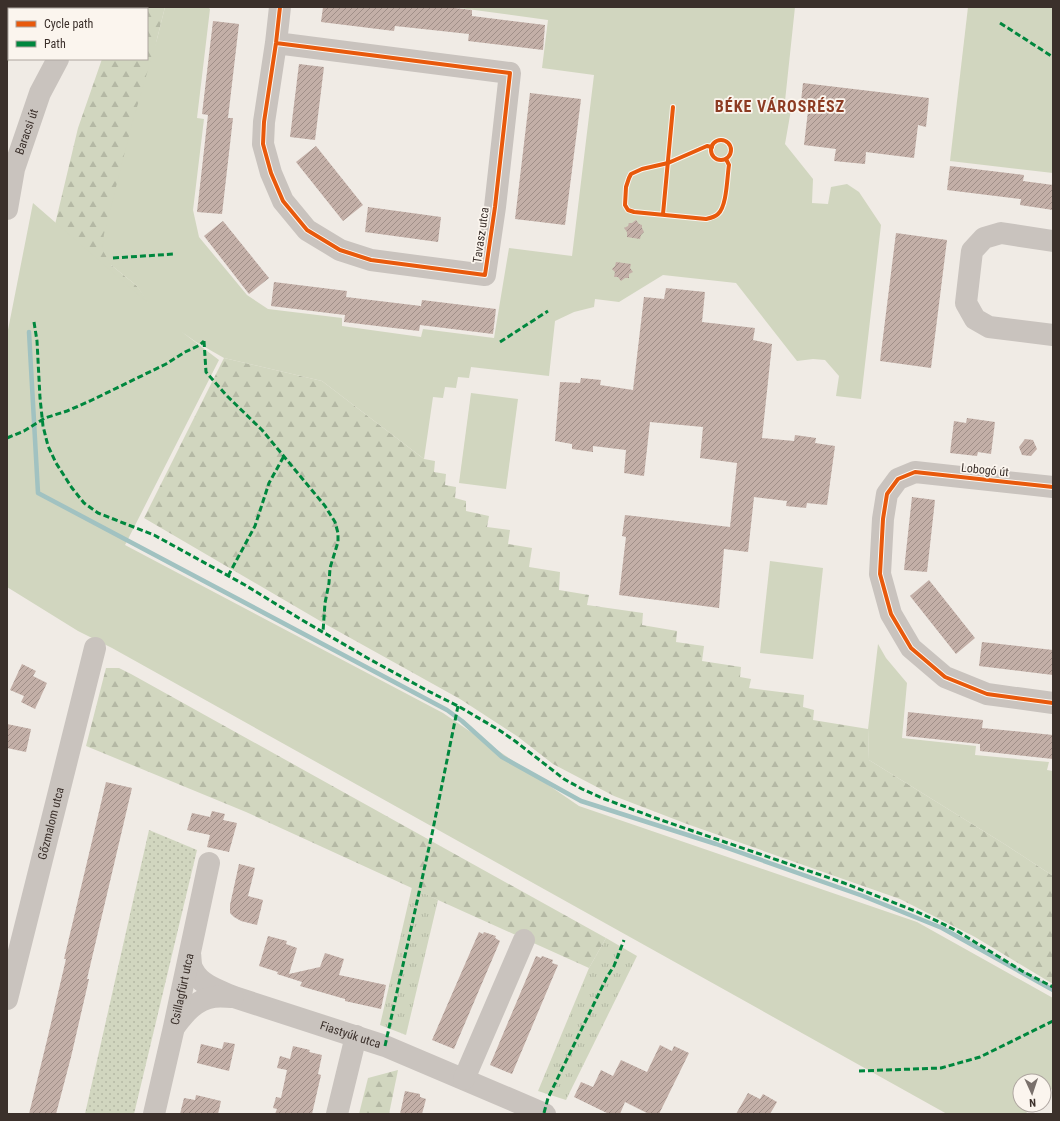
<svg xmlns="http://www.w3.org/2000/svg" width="1060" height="1121" font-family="'Roboto Condensed',sans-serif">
<defs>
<pattern id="grass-tufts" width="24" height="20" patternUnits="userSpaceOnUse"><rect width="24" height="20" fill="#d1d6bf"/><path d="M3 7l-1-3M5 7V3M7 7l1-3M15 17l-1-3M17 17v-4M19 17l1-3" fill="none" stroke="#b4b8a4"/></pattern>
<pattern id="forest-firs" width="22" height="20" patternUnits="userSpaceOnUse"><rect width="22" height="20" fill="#d1d6bf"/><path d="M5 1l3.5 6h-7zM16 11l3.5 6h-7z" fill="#b4b8a4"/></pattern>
<pattern id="garden-dots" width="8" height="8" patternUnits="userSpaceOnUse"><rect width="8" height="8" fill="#d1d6bf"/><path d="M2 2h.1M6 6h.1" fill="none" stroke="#b4b8a4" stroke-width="1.8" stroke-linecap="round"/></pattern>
<pattern id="building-hatch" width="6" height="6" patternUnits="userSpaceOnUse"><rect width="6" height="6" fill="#c3afa7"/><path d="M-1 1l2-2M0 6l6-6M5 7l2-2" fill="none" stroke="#a08f88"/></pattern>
</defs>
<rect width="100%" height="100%" fill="#f0ebe5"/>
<g fill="url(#grass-tufts)">
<path d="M412 887 438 900 406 1035 380 1025Z"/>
<path d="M606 938 637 956 566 1100 538 1091 589 968Z"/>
</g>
<g fill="url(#forest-firs)">
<path d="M122 7H165L157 39 111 265 137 286 150 304 47 258 78 128 102 59H147V9H121Z"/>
<path d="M224 358 322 381 424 459 435 461 434 472 446 474 445 485 456 487 455 498 466 501V511L489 516 487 527 510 530 508 544 532 548 529 567 560 572 559 590 589 595 587 605 643 613 642 625 677 631 676 642 704 646 702 661 741 667 740 677 751 679 749 688 804 695 803 707 814 710 813 720 868 729 869 760 1006 845 1053 876V984L975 937 900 899 687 824 614 796 553 764 517 736 460 699 327 625 144 518Z"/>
<path d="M106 668H119L131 674 606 938 589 968 438 900 246 812 86 746Z"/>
<path d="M398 1070 389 1114H359L368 1078Z"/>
</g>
<g fill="#d1d6bf">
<path d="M7 7H46L44 9H9V59H10L7 64Z"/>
<path d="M165 7H208L210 9 197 118 204 119 193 210 199 237 247 295 268 309 342 318V326L421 337 423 329 494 338 509 248 572 256 594 75 542 68 548 20 452 7H795L785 101 791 110 785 144 813 179 812 203 828 204 831 187 847 184 859 192 881 225 861 399 836 396 839 376 825 360 813 359 797 361 736 283 663 275 619 302 595 299 594 307 574 312 555 321 549 376 471 367 469 378 458 377 456 388 445 387 443 398 433 397 424 459 322 381 224 358 196 342 182 332 219 360 125 545 443 713 579 806 917 922 1053 998V1088L1044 1096V1081H1020V1105H1035L1025 1114H947L112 648 78 631 7 587V335L33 203 148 303 137 286 111 265 102 249 104 234 132 124 157 39Z"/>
<path d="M968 7H1053V173L950 161Z"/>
<path d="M471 393 518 399 506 489 459 483Z"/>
<path d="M770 561 823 568 813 659 760 653Z"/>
<path d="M878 644 886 658 907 683 902 738 976 746 975 755 1049 762 1047 770 1053 771V876L1006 845 869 760 868 729Z"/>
</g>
<path fill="url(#garden-dots)" d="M149 830 197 850 134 1114H85Z"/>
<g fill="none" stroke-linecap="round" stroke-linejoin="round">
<path stroke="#a1c2c1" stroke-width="4.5" d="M29 332 38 493 447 710 462 721 502 757 581 801 716 844 863 896 942 928 1053 990"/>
</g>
<g fill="url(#building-hatch)">
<path d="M323 7H447L472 10V16L545 25 543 50 468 41 469 34 395 26 394 31 321 22Z"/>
<path d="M213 21 239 24 228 118H233L222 214 197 212 208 115 202 114Z"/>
<path d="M299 64 324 67 315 140 290 137Z"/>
<path d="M803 83 929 98 926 127 918 125 914 158 866 152 865 164 834 161 836 149 804 145 808 111 800 110Z"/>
<path d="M530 93 581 99 565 225 515 219Z"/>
<path d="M316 146 363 205 343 221 296 162Z"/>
<path d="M950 166 1024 175 1023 181 1053 185V210L1020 205 1021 199 947 190Z"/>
<path d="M368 207 441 217 438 242 365 232Z"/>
<path d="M636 220 639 224 642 225V228L644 232 641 235 640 239 627 237V232L624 228 628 226 629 223H632Z"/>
<path d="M223 221 269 278 249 294 204 236Z"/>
<path d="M896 233 947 240 931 368 880 361Z"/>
<path d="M616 262 631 264 630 268 633 272 629 274V278H625L621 281 618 277H614L615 272 612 269 615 266Z"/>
<path d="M274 282 347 291 346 297 421 306 422 300 496 309 493 334 420 325 419 331 344 322 345 315 271 306Z"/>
<path d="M666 288 705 292 702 322 755 328 753 340 772 344 762 438 794 441 795 435 816 438 815 443 835 446 827 505 807 503 806 508 786 506 787 501 754 497 748 552 724 549 719 608 619 595 626 537 622 536 625 515 730 527 737 463 700 458 703 427 650 422 644 476 624 473 626 450 593 446V452L572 449V444L555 441 560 382 580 383 581 378 601 380 600 385 633 390 644 297 664 299Z"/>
<path d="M967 418 995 422 991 454 978 452 977 456 950 453 954 421 966 423Z"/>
<path d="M1025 439 1033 440 1037 449 1031 456 1022 455 1019 447Z"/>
<path d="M912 497 935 500 927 572 904 570Z"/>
<path d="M929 580 975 638 956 654 910 596Z"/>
<path d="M982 642 1053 650V675L979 666Z"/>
<path d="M22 664 36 671 33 676 47 683 35 709 21 702 24 696 10 690Z"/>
<path d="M908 712 983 720 982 728 1053 735V759L980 751V744L906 736Z"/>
<path d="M7 724 31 729 26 752 7 748Z"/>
<path d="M106 782 132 788 87 979H89L71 1057 56 1114H29L48 1036 66 959H64Z"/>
<path d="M212 811 225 814 223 820 237 823 229 852 207 847 210 835 187 830 192 813 210 817Z"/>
<path d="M239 864 255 868 248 896 263 900 257 925 241 921 234 917 230 913V905Z"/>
<path d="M479 932 483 934 484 932 496 936 495 938 500 941 454 1049 432 1040Z"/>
<path d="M268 936 287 941 286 944 297 948 289 974 320 967 325 953 344 959 339 975 386 985 381 1009 345 1001V999L300 986 302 982 277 974 278 972 259 966Z"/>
<path d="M536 956 541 958 542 956 553 960 552 963 558 965 512 1074 490 1065Z"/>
<path d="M224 1042 235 1044 229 1071 197 1063 201 1044 222 1049Z"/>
<path d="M660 1045 672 1051 674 1046 689 1053 659 1114H649L625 1102 620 1114H609L574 1097 581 1082 593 1087 601 1070 613 1076 621 1060 647 1072Z"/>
<path d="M293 1046 310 1050 309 1052 322 1055 318 1074 321 1075 312 1114H275L277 1109 273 1108 276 1097 281 1098 287 1070 277 1068 280 1056 290 1059Z"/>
<path d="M405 1091 420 1094V1097L426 1099 422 1114H400Z"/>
<path d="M748 1093 760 1099 763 1094 777 1102 770 1114H736Z"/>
<path d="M196 1095 221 1101 218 1114H180L184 1098 195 1100Z"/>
</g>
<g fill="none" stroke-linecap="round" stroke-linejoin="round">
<g stroke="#c9c3be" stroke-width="22">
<path d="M84 9 85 7"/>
<path d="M276 43 510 73 495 207 485 275 371 260 340 250 307 230 283 201 271 173 263 144 264 122 276 43 280 7"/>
<path id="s1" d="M7 209 14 169 40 93 58 59"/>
<path d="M1053 241 1001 233 984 238 972 251 966 303 975 319 989 327 1053 335"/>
<path d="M1053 487 915 472 898 479 887 494 883 519 880 574 891 614 911 648 945 677 987 694 1053 703"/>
<path id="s2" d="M190 954C191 959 190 965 193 970 200 985 220 991 234 997L385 1046 545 1114"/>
<path id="s3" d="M7 999 95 648"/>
<path d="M175 1026C185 1013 195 1000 214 997 220 996 227 997 233 997"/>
<path d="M464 1079 524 940"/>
<path id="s4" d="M154 1114 174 1027 209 863"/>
<path d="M337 1114 356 1036"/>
</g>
<g stroke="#00873e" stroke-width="3" stroke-dasharray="6 3" stroke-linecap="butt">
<path d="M1000 23 1053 57"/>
<path d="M113 258 174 254"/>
<path d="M34 322 37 341 40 398 43 426 48 446 56 463 72 488 84 503 98 513 154 535 245 585 302 620 371 660 428 691 458 706 499 730 515 741 564 779 582 789 602 798 661 820 844 883 915 911 939 922 957 931 1022 971 1053 987"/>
<path d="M204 341 206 372 226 395 262 430 325 506 335 522 338 533V542L330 568 329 583 325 603 323 632"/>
<path d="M500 342 548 311"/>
<path d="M7 438 24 431 45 418 67 411 90 401 166 364 185 352 200 345 204 341"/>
<path d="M228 576 255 526 269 483 284 456"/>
<path d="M385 1046 432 834 458 706"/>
<path d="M859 1071 941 1068 980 1057 1053 1021"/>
<path d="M544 1113 548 1098 607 977 614 966 624 940"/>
</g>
<g stroke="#fbf5ee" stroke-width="6">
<g id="cycleway">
<path d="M276 43 510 73 495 207 485 275 371 260 340 250 307 230 283 201 271 173 263 144 264 122 276 43 280 7"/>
<circle cx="721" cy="150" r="10"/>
<path d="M712 147 707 146 668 163 642 169 631 174 629 178 626 187 625 205 628 210 634 212 706 219C710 218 715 217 718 214 727 206 727 177 729 165L726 159"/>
<path d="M663 214 673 107"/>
<path d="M1053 487 915 472 898 479 887 494 883 519 880 574 891 614 911 648 945 677 987 694 1053 703"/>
</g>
</g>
<use href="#cycleway" stroke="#e8590c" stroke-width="4"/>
</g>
<g text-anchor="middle" stroke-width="3.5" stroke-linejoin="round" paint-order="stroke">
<g font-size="12" fill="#3b302b" stroke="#fbf5ee">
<text dy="4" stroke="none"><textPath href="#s1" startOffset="80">Baracsi út</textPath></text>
<text transform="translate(481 235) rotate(-82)" y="4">Tavasz utca</text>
<text transform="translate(985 470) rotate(6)" y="4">Lobogó út</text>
<text dy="4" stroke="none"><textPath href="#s3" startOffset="181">Gőzmalom utca</textPath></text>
<text dy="4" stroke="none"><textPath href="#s4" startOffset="128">Csillagfürt utca</textPath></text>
<text dy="4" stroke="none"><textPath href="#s2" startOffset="189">Fiastyúk utca</textPath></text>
</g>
<g font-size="16" font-weight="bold" letter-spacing="1" fill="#8c3b22" stroke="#fbf5ee">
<text x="780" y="112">BÉKE VÁROSRÉSZ</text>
</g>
</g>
<rect width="1060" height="1121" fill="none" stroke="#3b302b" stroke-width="16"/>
<rect x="8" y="8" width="140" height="52" fill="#fbf5ee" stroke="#aea6a0"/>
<rect x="16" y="21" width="20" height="6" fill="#e8590c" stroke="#aea6a0"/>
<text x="44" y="28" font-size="12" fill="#3b302b">Cycle path</text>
<rect x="16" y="41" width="20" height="6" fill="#00873e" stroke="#aea6a0"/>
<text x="44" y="48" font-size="12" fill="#3b302b">Path</text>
<g transform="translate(1032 1093) rotate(177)"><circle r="19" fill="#fbf5ee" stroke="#aea6a0"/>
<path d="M0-3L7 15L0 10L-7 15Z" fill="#7a716c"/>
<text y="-6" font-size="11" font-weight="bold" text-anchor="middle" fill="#3b302b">N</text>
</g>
</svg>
